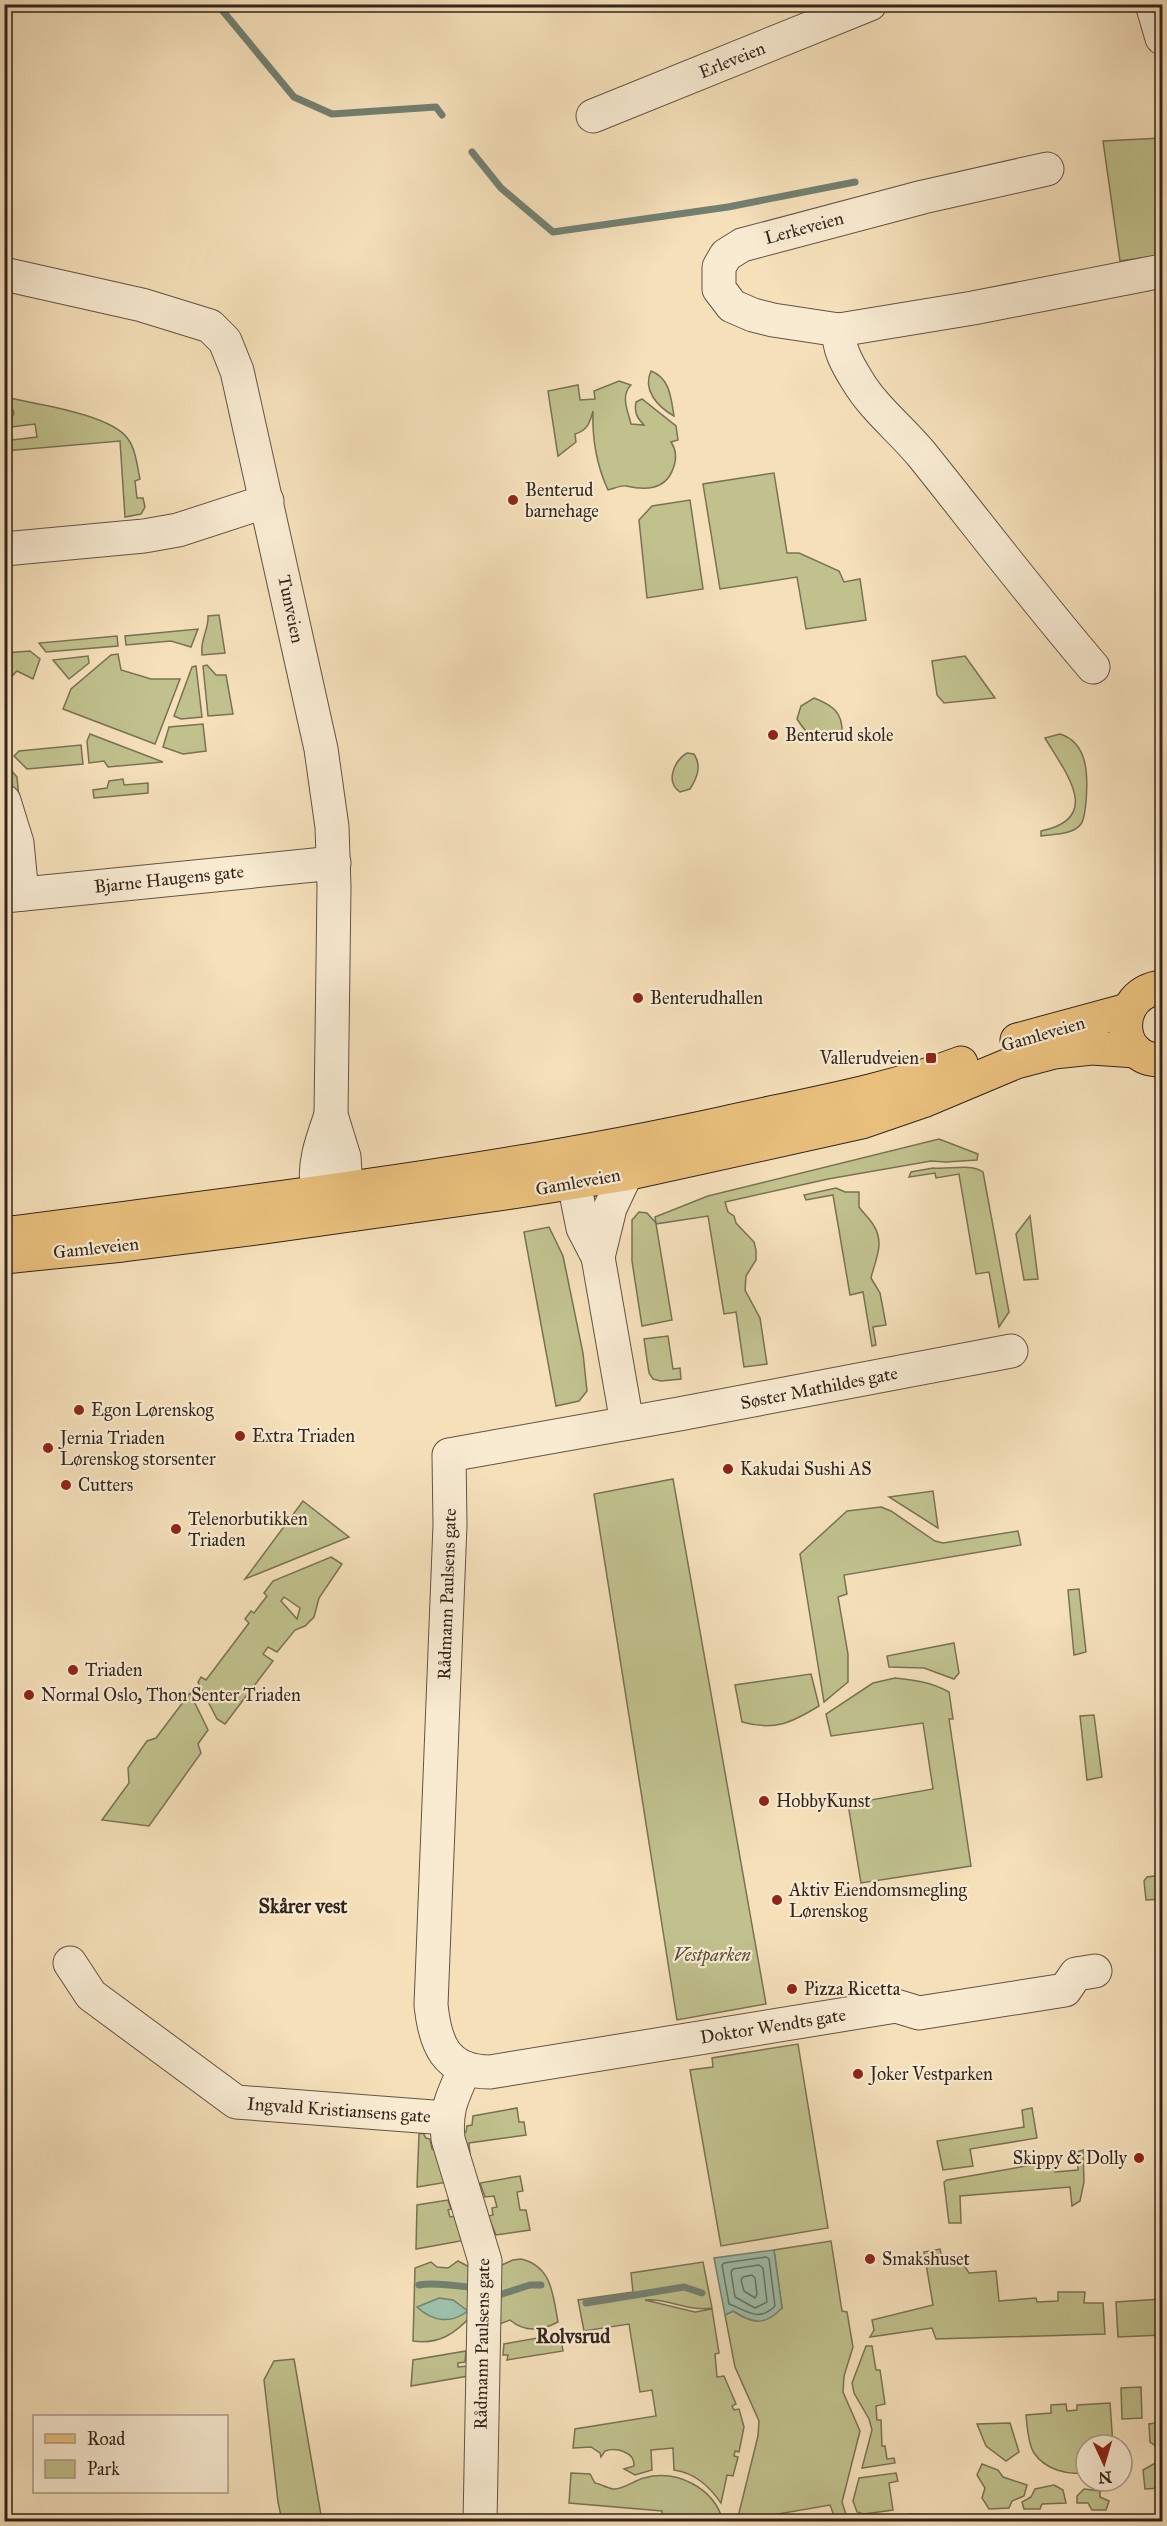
<svg xmlns="http://www.w3.org/2000/svg" width="1167" height="2526" font-family="'IM FELL Great Primer',serif">
<rect width="100%" height="100%" fill="#f5e0ba"/>
<filter id="stains"><feTurbulence type="fractalNoise" baseFrequency=".00333" numOctaves="4"/><feColorMatrix values="0 0 0 0 .2 0 0 0 0 .09 0 0 0 0 .02 0 0 0 .5 -.17"/></filter>
<radialGradient id="worn" r=".72"><stop offset=".6" stop-color="#630" stop-opacity="0"/><stop offset="1" stop-color="#630" stop-opacity=".3"/></radialGradient>
<g fill="#c0c18d" stroke="#797254" stroke-width="1.5" fill-rule="evenodd">
<path d="M1162 138V255L1120 261 1103 141Z"/>
<path d="M651 371C670 378 671 398 674 416 658 407 642 390 651 371Z"/>
<path d="M619 381 631 385C620 396 628 411 631 424L644 425C637 418 634 412 636 402L642 399 676 426 678 440 671 442C677 451 677 459 673 469 665 491 644 490 626 486 621 485 613 489 608 490 596 464 592 439 593 411 590 422 588 430 575 434L576 442 558 456 548 391 578 385 580 400 595 399 594 391Z"/>
<path d="M5 397C34 404 111 414 128 439 136 450 137 466 140 479L135 481 137 498H143L145 507 141 514 125 517 120 441 5 451V420L12 417 14 413 13 410H5ZM35 424 37 437 12 440 11 427Z"/>
<path d="M774 473 787 553H799L839 571 844 582 860 579 866 620 806 629 797 577 720 589 703 484Z"/>
<path d="M690 500 703 589 647 598 639 520 652 506Z"/>
<path d="M219 615 225 653 202 655C200 638 209 630 208 616Z"/>
<path d="M198 629 191 647 171 641 126 645 125 636Z"/>
<path d="M117 636 118 646 46 652 39 643Z"/>
<path d="M30 651 40 659 33 679 17 671 7 681 5 680V653Z"/>
<path d="M118 654 121 670 151 679H180L155 744 63 709 71 689 111 655Z"/>
<path d="M88 656 89 663 69 679 53 660Z"/>
<path d="M965 656 995 698 944 703 937 695 932 661Z"/>
<path d="M207 665 216 675H226L233 714 208 716 203 666Z"/>
<path d="M196 666 202 717 181 719 174 716 192 667Z"/>
<path d="M814 698C832 705 843 712 842 733 823 749 808 737 797 719L801 706Z"/>
<path d="M203 724 206 751 183 754 163 747 169 727Z"/>
<path d="M90 734 163 762 108 767 104 761 89 763 87 741Z"/>
<path d="M1060 734C1089 743 1088 777 1086 802 1085 809 1085 818 1081 824 1073 835 1053 834 1041 836V831C1104 818 1065 772 1045 738Z"/>
<path d="M81 745 83 764 27 769 14 756 19 751Z"/>
<path d="M687 753 694 754C702 766 697 778 690 789L680 792C665 782 674 761 687 753Z"/>
<path d="M4 762 17 777 23 841 5 786Z"/>
<path d="M123 779 124 785 148 783V793L94 798 93 790 107 788 109 781Z"/>
<path d="M939 1139 978 1154 977 1160 946 1162 931 1161 828 1179 725 1202 728 1212 734 1216 736 1223 754 1242 756 1250V1260L746 1276 745 1290 760 1318 767 1364 744 1367 736 1312 724 1314 708 1216 656 1224 672 1320 642 1326 632 1261V1220L639 1212 647 1213 656 1223 655 1217 708 1196Z"/>
<path d="M933 1168C948 1170 971 1163 983 1172L1009 1312 999 1327 989 1272 976 1274 959 1174 936 1178 935 1173 909 1177 911 1172Z"/>
<path d="M836 1188 845 1192H859V1207C864 1214 870 1219 874 1226 885 1244 875 1260 871 1278L880 1293 886 1325 873 1327 876 1345 872 1346 863 1292 850 1295 833 1195 806 1200 804 1195Z"/>
<path d="M1030 1216 1038 1279 1024 1280 1016 1234Z"/>
<path d="M549 1227 563 1256 583 1353 587 1391 579 1401 556 1406 524 1232Z"/>
<path d="M668 1336 673 1369 680 1368 681 1379 661 1381 653 1379 649 1373 644 1339Z"/>
<path d="M673 1479 766 2004 677 2020 594 1494Z"/>
<path d="M933 1491 938 1528 889 1497Z"/>
<path d="M303 1501 349 1537 245 1579Z"/>
<path d="M881 1507 891 1511 935 1541 943 1543 1018 1531 1021 1545 844 1575 847 1594 838 1597 848 1654V1682L824 1702 800 1554 847 1511Z"/>
<path d="M331 1557 342 1564 319 1598 314 1617 305 1626 295 1630 277 1652 268 1647 263 1654 273 1661 225 1724 217 1719 198 1682 201 1677 206 1680 249 1623 245 1619 251 1611 254 1613 267 1596 264 1593 273 1581ZM284 1597 300 1608 297 1619 281 1601Z"/>
<path d="M1079 1589 1086 1652 1074 1655 1068 1590Z"/>
<path d="M954 1643 959 1673 954 1679 924 1668 889 1667 887 1656Z"/>
<path d="M811 1674 819 1706C791 1723 775 1731 742 1722L735 1685Z"/>
<path d="M895 1678C914 1680 931 1682 949 1692L953 1719H949L971 1866 861 1883 848 1804 933 1789 923 1723 831 1736 826 1714 873 1683Z"/>
<path d="M190 1693 208 1730 198 1744 201 1753 149 1826 102 1820 129 1783 128 1768 147 1741 156 1738Z"/>
<path d="M1094 1715 1102 1777 1087 1780 1080 1716Z"/>
<path d="M1162 1875V1899L1146 1900 1144 1881 1147 1877Z"/>
<path d="M798 2044 828 2228 721 2246 690 2070 713 2067 712 2058Z"/>
<path d="M517 2108 519 2122H524L526 2135 469 2143 470 2154 463 2133 466 2132 467 2126 472 2125 473 2116Z"/>
<path d="M1032 2108 1037 2138 970 2149 973 2166 943 2170 937 2141 1024 2127 1022 2110Z"/>
<path d="M423 2133 426 2138 430 2139 432 2149 435 2150 448 2182 417 2187 419 2134Z"/>
<path d="M1083 2150 1084 2182 1080 2201 1072 2206 1070 2187 960 2196 961 2223H949L944 2182 947 2180 1054 2161 1055 2172 1078 2170 1077 2152Z"/>
<path d="M520 2176 523 2191 517 2192 520 2210H526L530 2230 496 2235 488 2216 493 2215 492 2208 497 2207 494 2196 485 2197 480 2183Z"/>
<path d="M448 2200 451 2209 448 2210 450 2217 457 2216 466 2240 416 2249 417 2205Z"/>
<path d="M831 2241 842 2311 847 2312 853 2347 844 2376 843 2392 860 2431 842 2502 848 2521H836L830 2505 737 2521 758 2436 759 2421 735 2367 725 2315 733 2311C757 2326 759 2323 782 2308L774 2250Z"/>
<path d="M940 2249 942 2258 958 2256 969 2273 996 2271 999 2301 1036 2298 1037 2302 1058 2301V2292H1085L1084 2303H1103L1105 2334 936 2339 932 2328 870 2337 874 2330 872 2320 933 2305 924 2252Z"/>
<path d="M521 2259C552 2266 553 2295 558 2322 541 2331 525 2333 510 2320L495 2326 497 2267 513 2260Z"/>
<path d="M458 2261 475 2270 472 2315C456 2333 439 2345 413 2341L415 2268 431 2262 437 2267 448 2268Z"/>
<path d="M703 2262 712 2308C688 2312 668 2298 645 2300L695 2312 712 2309 719 2353 715 2354 717 2377 724 2376 736 2404 732 2406 734 2410 739 2409 744 2427 739 2452 735 2451 734 2456 738 2457 733 2476 727 2475 721 2503C709 2486 695 2473 674 2470L673 2448 651 2450 652 2470 635 2475 624 2469 634 2466C635 2452 616 2447 605 2451L601 2457 600 2453 591 2447 573 2448 575 2429 656 2416 652 2390 640 2392 629 2324 584 2331 578 2300 633 2292 631 2273Z"/>
<path d="M1162 2299V2335L1118 2337 1116 2302Z"/>
<path d="M560 2334 563 2351 507 2360 508 2355H503L504 2344Z"/>
<path d="M866 2346H872L876 2370H880L885 2404 876 2406 877 2420H881L882 2446H885L887 2459 894 2458 895 2463 862 2468 872 2430 869 2419 854 2393 852 2383Z"/>
<path d="M466 2351 465 2362 458 2363V2367L468 2366V2376L411 2386 413 2360Z"/>
<path d="M294 2359 322 2521H282L278 2502 264 2380 274 2361Z"/>
<path d="M1141 2387 1142 2418 1122 2419 1121 2388Z"/>
<path d="M1110 2403 1113 2445H1086V2472C1067 2476 1045 2469 1034 2453 1028 2444 1027 2425 1026 2415L1051 2413V2405L1066 2404 1067 2411 1077 2410V2405Z"/>
<path d="M1010 2423 1019 2452 1006 2461 986 2446 977 2424Z"/>
<path d="M1156 2423 1162 2430V2488L1145 2489 1143 2470 1159 2461 1157 2447 1150 2442 1149 2424Z"/>
<path d="M982 2464 998 2470 1003 2477 1027 2485 1024 2496 1012 2501 1009 2508 989 2509 982 2498 985 2488 977 2475Z"/>
<path d="M571 2473 590 2474 595 2483C601 2484 607 2488 613 2489 623 2490 635 2480 644 2478 677 2469 714 2488 723 2521H662V2511L569 2503Z"/>
<path d="M896 2473 898 2481 889 2483 893 2510 864 2514 857 2512 853 2501 859 2478Z"/>
<path d="M1054 2485 1063 2490 1066 2503 1042 2504 1040 2509H1024L1022 2502 1031 2497 1035 2489Z"/>
<path d="M1084 2489 1100 2491V2497L1109 2501 1106 2510H1092L1088 2503H1077V2496Z"/>
<path d="M911 2514 935 2515 934 2521H866Z"/>
<path d="M952 2515 1062 2517V2521H952Z"/>
</g>
<g fill="#9dbeaa" stroke="#728071" stroke-width="1.5">
<path d="M774 2250 782 2308C764 2327 752 2323 733 2311L725 2315 714 2258Z"/>
<path d="M439 2298 453 2300 468 2311C451 2324 433 2322 417 2307Z"/>
</g>
<g fill="none" stroke-linecap="round" stroke-linejoin="round">
<g stroke="#687163" stroke-width="1.5">
<path d="M766 2257 769 2259 775 2306C758 2323 746 2310 729 2304L722 2265 724 2263Z"/>
<path d="M759 2265 763 2268 767 2302 755 2308 735 2297 731 2272 733 2269Z"/>
<path d="M752 2275 755 2278 757 2294 755 2298 744 2291 741 2280 743 2277Z"/>
</g>
<g stroke="#728071" stroke-width="7">
<path d="M217 4 294 97 332 114 436 107 442 115"/>
<path d="M472 152 501 188 553 232 728 207 855 182"/>
<path d="M419 2285C435 2282 454 2286 470 2287"/>
<path d="M502 2294 530 2285H541"/>
<path d="M586 2303 684 2287 702 2293"/>
</g>
<g stroke="#635344" stroke-width="35">
<g id="minor">
<path d="M1152 4 1162 38"/>
<path d="M593 116 870 4"/>
<path d="M1047 169 923 197 742 245 726 255 719 267V289L732 306 753 315 773 320 839 330 973 308 1162 271"/>
<path d="M4 274 142 305 210 326 225 341 237 371 321 749 332 827 334 887 331 1115 344 1157 346 1188 334 1213"/>
<path d="M839 330C838 348 847 364 857 380 874 409 902 430 923 456 979 526 1034 598 1093 667"/>
<path d="M4 549 144 536 178 530 267 501"/>
<path d="M4 801 17 843 22 894"/>
<path d="M4 896 334 863"/>
<path d="M331 1115C323 1138 312 1166 318 1190 320 1199 327 1208 331 1216"/>
<path d="M579 1155 574 1183 583 1228 598 1257 627 1423"/>
<path d="M598 1257 610 1208 626 1174"/>
<path d="M1011 1351 679 1414 449 1455 450 1525 431 2005C435 2043 445 2072 490 2072L896 2006 919 2013 1065 1990 1076 1974 1095 1971"/>
<path d="M70 1963 91 1995 236 2102 446 2118"/>
<path d="M465 2068C453 2096 445 2108 448 2139L485 2261 480 2522"/>
</g>
</g>
<g stroke="#32241c" stroke-width="35">
<g id="major">
<path d="M1162 987C1112 993 1115 1062 1162 1060"/>
<path d="M1017 1040 1128 1010"/>
<path d="M4 1234C245 1202 487 1175 724 1123 804 1105 885 1092 961 1063"/>
<path d="M4 1257 123 1245 265 1227 519 1191 626 1174 862 1122 923 1101 1016 1062 1054 1052 1092 1048 1136 1051"/>
</g>
</g>
<use href="#minor" stroke="#f8ebd2" stroke-width="33"/>
<use href="#major" stroke="#eac07d" stroke-width="33"/>
</g>
<g fill="#8f2418" stroke="#f8ebd2" stroke-width="2">
<circle cx="513" cy="500" r="6"/>
<circle cx="773" cy="735" r="6"/>
<circle cx="638" cy="998" r="6"/>
<rect x="925" y="1052" width="12" height="12" rx="3"/>
<circle cx="79" cy="1410" r="6"/>
<circle cx="240" cy="1436" r="6"/>
<circle cx="48" cy="1448" r="6"/>
<circle cx="728" cy="1469" r="6"/>
<circle cx="66" cy="1485" r="6"/>
<circle cx="176" cy="1529" r="6"/>
<circle cx="73" cy="1670" r="6"/>
<circle cx="29" cy="1695" r="6"/>
<circle cx="764" cy="1801" r="6"/>
<circle cx="777" cy="1900" r="6"/>
<circle cx="792" cy="1989" r="6"/>
<circle cx="858" cy="2074" r="6"/>
<circle cx="1139" cy="2158" r="6"/>
<circle cx="870" cy="2259" r="6"/>
</g>
<g text-anchor="middle" stroke-width="4.5" stroke-linejoin="round" paint-order="stroke">
<g font-size="18" fill="#32241c" stroke="#f8ebd2">
<text transform="translate(732 60) rotate(-22)" y="6">Erleveien</text>
<text transform="translate(804 228) rotate(-15)" y="6">Lerkeveien</text>
<text transform="translate(291 609) rotate(78)" y="6">Tunveien</text>
<text transform="translate(169 879) rotate(-6)" y="6">Bjarne Haugens gate</text>
<text transform="translate(1043 1034) rotate(-16)" y="6">Gamleveien</text>
<text transform="translate(578 1182) rotate(-10)" y="6">Gamleveien</text>
<text transform="translate(96 1248) rotate(-6)" y="6">Gamleveien</text>
<text transform="translate(819 1388) rotate(-11)" y="6">Søster Mathildes gate</text>
<text transform="translate(447 1594) rotate(-88)" y="6">Rådmann Paulsens gate</text>
<text transform="translate(773 2026) rotate(-9)" y="6">Doktor Wendts gate</text>
<text transform="translate(339 2110) rotate(4)" y="6">Ingvald Kristiansens gate</text>
<text transform="translate(482 2344) rotate(-89)" y="6">Rådmann Paulsens gate</text>
</g>
<g font-size="18" fill="#32241c" stroke="#f8ebd2" text-anchor="start">
<text x="525" y="496">Benterud<tspan x="525" dy="21">barnehage</tspan></text>
<text x="785" y="741">Benterud skole</text>
<text x="650" y="1004">Benterudhallen</text>
<text x="919" y="1064" text-anchor="end">Vallerudveien</text>
<text x="91" y="1416">Egon Lørenskog</text>
<text x="252" y="1442">Extra Triaden</text>
<text x="60" y="1444">Jernia Triaden<tspan x="60" dy="21">Lørenskog storsenter</tspan></text>
<text x="740" y="1475">Kakudai Sushi AS</text>
<text x="78" y="1491">Cutters</text>
<text x="188" y="1525">Telenorbutikken<tspan x="188" dy="21">Triaden</tspan></text>
<text x="85" y="1676">Triaden</text>
<text x="41" y="1701">Normal Oslo, Thon Senter Triaden</text>
<text x="776" y="1807">HobbyKunst</text>
<text x="789" y="1896">Aktiv Eiendomsmegling<tspan x="789" dy="21">Lørenskog</tspan></text>
<text x="804" y="1995">Pizza Ricetta</text>
<text x="870" y="2080">Joker Vestparken</text>
<text x="1127" y="2164" text-anchor="end">Skippy &amp; Dolly</text>
<text x="882" y="2265">Smakshuset</text>
</g>
<g font-size="18" font-style="italic" fill="#564b38" stroke="#f8ebd2">
<text x="712" y="1961">Vestparken</text>
</g>
<g font-size="20" font-weight="bold" fill="#32241c" stroke="#f8ebd2">
<text x="303" y="1913">Skårer vest</text>
<text x="573" y="2343">Rolvsrud</text>
</g>
</g>
<rect width="1167" height="2526" fill="none" stroke="#f5e0ba" stroke-width="24"/>
<rect x="6" y="6" width="1155" height="2514" fill="none" stroke="#32241c" stroke-width="3"/>
<rect x="12" y="12" width="1143" height="2502" fill="none" stroke="#32241c" stroke-width="1.5"/>
<rect x="33" y="2415" width="195" height="78" fill="#f8ebd2" stroke="#a99b89" stroke-width="1.5"/>
<rect x="45" y="2434" width="30" height="9" fill="#eac07d" stroke="#a99b89" stroke-width="1.5"/>
<text x="87" y="2445" font-size="18" fill="#32241c">Road</text>
<rect x="45" y="2460" width="30" height="18" fill="#c0c18d" stroke="#a99b89" stroke-width="1.5"/>
<text x="87" y="2475" font-size="18" fill="#32241c">Park</text>
<g transform="translate(1104 2463) rotate(176)"><circle r="28" fill="#f8ebd2" stroke="#a99b89" stroke-width="1.5"/>
<path d="M0-4.5L10 22L0 15L-10 22Z" fill="#8f2418"/>
<text y="-9" font-size="16" font-weight="bold" text-anchor="middle" fill="#32241c">N</text>
</g>
<rect width="100%" height="100%" filter="url(#stains)"/>
<rect width="100%" height="100%" fill="url(#worn)"/>
</svg>
